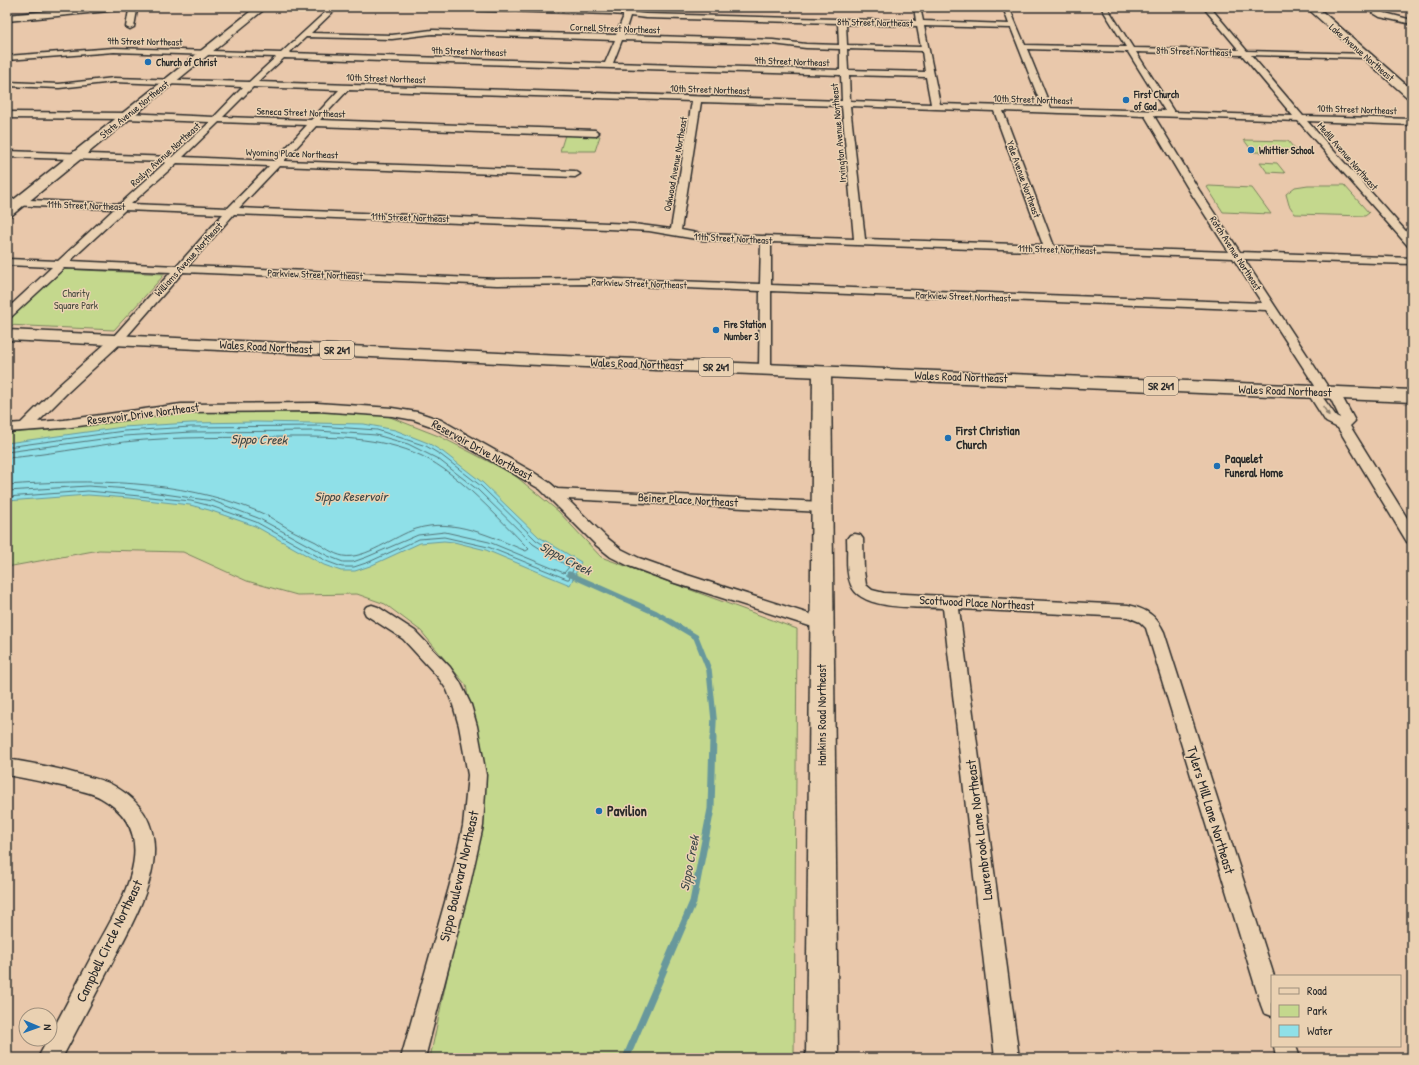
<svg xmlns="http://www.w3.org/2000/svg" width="1419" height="1065" font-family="'Patrick Hand',sans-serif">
<rect width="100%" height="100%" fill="#e9c8ab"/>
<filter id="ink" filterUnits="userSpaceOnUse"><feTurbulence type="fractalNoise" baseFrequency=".025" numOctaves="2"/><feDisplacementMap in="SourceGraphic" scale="8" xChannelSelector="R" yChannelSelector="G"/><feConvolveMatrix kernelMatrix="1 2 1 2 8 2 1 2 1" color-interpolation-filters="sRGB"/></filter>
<g filter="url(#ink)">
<g fill="#c4d88d" stroke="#78825c">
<path d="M565 135 600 136 595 151H560Z"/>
<path d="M1244 140 1288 141 1298 153 1253 152Z"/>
<path d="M1260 162 1277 163 1285 173 1267 172Z"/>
<path d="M1308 185H1344L1369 213 1365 216 1295 214 1289 205 1286 194 1295 187Z"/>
<path d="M1209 186 1252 188 1271 214 1223 212 1207 187Z"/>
<path d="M63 269 165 274 114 330 7 325V321Z"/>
<path d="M310 410 385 415 441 437 513 474 558 511 601 557 797 629 794 1058H430L464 897 475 736 466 685 421 631 385 604 357 594 297 595 247 581 183 552 99 550 7 567V433L49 430 173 412Z"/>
</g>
<path fill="#8fe0e8" stroke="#67989c" d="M257 422 364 424 395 430 428 443 443 452 483 483 539 537 581 562 570 585 486 550 454 542 444 541 420 543 370 566 355 571H341L324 565 255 526 209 510 190 505 129 498 88 495 7 501V443L123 427 191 423Z"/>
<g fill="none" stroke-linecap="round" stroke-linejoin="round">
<g stroke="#537377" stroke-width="1">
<path d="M7 447 124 431 191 427 318 426 377 430 426 446 441 455 481 486 536 540 575 565 569 579H567L488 547 444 537 419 539 369 562 354 567H342L326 561 256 522 211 506 191 501 88 491 7 497"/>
<path d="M7 452 124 436 191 432 318 431 376 435 408 444 438 459 478 490 533 544 569 567 564 573 489 542 445 532 418 535 367 557 353 562H343L328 556 258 518 213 501 130 489 88 486 7 491"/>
<path d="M7 458C46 455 85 447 124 442 177 436 231 438 285 437 330 437 380 436 422 456 462 476 497 517 529 549L526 551C492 537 453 517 416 529 394 536 365 560 343 556 333 554 324 547 316 542 306 537 296 533 286 527 277 522 268 515 257 511 177 479 92 479 7 485"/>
</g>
<path stroke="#67989c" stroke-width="5.5" d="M569 574 656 613 696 637 709 670 714 719 713 739"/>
<path stroke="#67989c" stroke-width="7" d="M626 1058 693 902 711 809 713 738"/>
<g stroke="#2b2b2b" stroke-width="3">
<g id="street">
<path d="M128 7H134L137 10 134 27 130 29 126 27 129 10Z"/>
<path d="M331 7H338L311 33 392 35 432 30 616 35 623 18V15L611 14 424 9 421 7H503L622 11 623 7H629V12L646 14 916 21 914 7H920L923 21 1009 24 1003 7H1009L1025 45 1126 47 1101 7H1107L1133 48 1239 50 1203 7H1210L1247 51 1370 54V58H1367L1251 55 1303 116 1412 119V125L1307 121 1412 238V247L1408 246 1298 121 1154 116 1199 190 1240 252 1412 258V264L1244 259 1330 390H1339L1340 393 1355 421 1350 426 1412 526V543L1407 542 1338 428 1326 422 1307 392 1308 389H1317L1266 310 771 291V369L769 372H761L759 369 760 291 589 284 497 285 183 272 121 343 67 393 38 422 64 420 181 404 317 403 392 408 417 412 441 420 533 472 550 483 557 489 822 502 827 504 829 507 827 510 822 512 567 499 606 537 621 549 639 558 684 574 828 620 830 624 828 628 822 630 672 582 629 566 611 557 596 545 540 489 431 426 414 420 392 416 317 411 181 412 64 428 7 432V424L21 423 57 387 113 337 171 272 64 268 11 317 7 319V309L52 267 7 265V259L58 261 114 209 7 205V199L120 204 166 162 7 157V151L172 157 210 122 126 119 7 118V112L126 113 214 117 243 87 114 82 59 88 7 86V82L59 84 114 78 249 82 276 57 114 52 7 60V56L114 48 281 53ZM630 16 646 18 838 23 839 45 806 44 773 40 624 35ZM846 24 917 26 921 47 847 45ZM924 26 1011 28 1042 107 940 104ZM432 34 615 40 605 63 289 53 306 37 392 39ZM622 40 773 44 806 48 840 49V70L613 63ZM847 49 922 51 925 72 848 70ZM1027 49 1128 52 1165 111 1051 108ZM1136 52 1242 55 1293 116 1174 112ZM284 58 841 75 842 101 258 82ZM849 75 926 77 931 104 850 101ZM253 87 339 90 311 120 223 117ZM348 90 692 101 671 229 633 224 239 208 279 166 575 177 580 174 575 171 284 161 316 126 595 136 599 133 595 130 320 120ZM701 102 842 106 854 239 702 234 681 230ZM850 106 994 111 1043 245 865 239ZM1003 111 1145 116 1189 190 1229 252 1054 246ZM219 122 307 125 274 161 183 157ZM177 163 269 166 228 208 131 204ZM125 210 223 214 177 266 70 261ZM234 214 633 230 649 231 702 240 761 242 760 284 589 278 497 279 188 266ZM771 242 1233 258 1262 303 771 285ZM1321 395H1329L1340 418 1336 416Z"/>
<path d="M1363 7H1372L1385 13 1412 20V24L1380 17Z"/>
<path d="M855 534 860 535 863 539 864 571 866 585 872 590 884 593 1128 605C1146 609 1156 615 1164 632L1274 976H1272V1016L1264 1013 1261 1005 1146 628 1140 622 1128 617 959 609 1019 1058H995L943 608C919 607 861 611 851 585 845 571 848 554 847 539L850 535Z"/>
<path d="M372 605 378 607 415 631 450 667 460 682 471 705 477 726 486 775 483 826 470 884 425 1058H401L450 884 463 826 468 775 459 726 453 705 447 690 438 677 403 639 366 615 364 611 366 607Z"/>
<path d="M7 759C32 763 57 768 81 775 93 778 105 780 116 787 188 830 141 906 113 961 96 993 79 1026 62 1058H38L48 1039H50V1035C66 1005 81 976 97 946 122 900 165 834 101 798 93 793 84 792 75 789 53 784 30 779 7 775Z"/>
<path d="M1274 1046H1296L1300 1058H1276Z"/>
</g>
</g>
<g stroke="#2b2b2b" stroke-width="3">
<g id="secondary">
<path d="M89 7H124L119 10 7 21V15Z"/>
<path d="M256 7H267L12 215 7 216V205Z"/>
<path d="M1306 7H1317L1412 90V99L1408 98Z"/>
<path d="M822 367 828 368 831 372 838 1058H806L813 372 816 368Z"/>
</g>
</g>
<g stroke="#2b2b2b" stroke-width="3">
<path id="primary" d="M7 330 539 355 1412 390V402L539 365 7 340Z"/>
</g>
<use href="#street" fill="#ead1b2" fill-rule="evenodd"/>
<use href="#secondary" fill="#ead1b2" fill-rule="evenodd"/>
<use href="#primary" fill="#ead1b2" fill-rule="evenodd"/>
</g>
<defs><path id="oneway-solid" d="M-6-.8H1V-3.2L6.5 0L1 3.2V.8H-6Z"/></defs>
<use fill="#8a7e6e" href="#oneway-solid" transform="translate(1326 411) rotate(56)"/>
</g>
<g fill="#1f6fb2" stroke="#ead1b2" stroke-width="1.5">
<circle cx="148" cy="62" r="4"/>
<circle cx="1126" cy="100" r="4"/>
<circle cx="1251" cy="150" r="4"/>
<circle cx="716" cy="330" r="4"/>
<circle cx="948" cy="438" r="4"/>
<circle cx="1217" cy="466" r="4"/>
<circle cx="599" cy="811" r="4"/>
</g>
<g text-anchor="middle" stroke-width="3" stroke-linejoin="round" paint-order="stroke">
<g font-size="10" fill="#2b2b2b" stroke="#ead1b2">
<text transform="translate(875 22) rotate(1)" y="4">8th Street Northeast</text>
<text transform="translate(615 28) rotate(2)" y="4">Cornell Street Northeast</text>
<text transform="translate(145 41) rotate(1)" y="4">9th Street Northeast</text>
<text transform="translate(469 51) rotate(2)" y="4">9th Street Northeast</text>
<text transform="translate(1194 51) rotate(2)" y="4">8th Street Northeast</text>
<text transform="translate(1362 52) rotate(41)" y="4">Lake Avenue Northeast</text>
<text transform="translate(792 61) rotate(2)" y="4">9th Street Northeast</text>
<text transform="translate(386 78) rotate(2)" y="4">10th Street Northeast</text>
<text transform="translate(710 89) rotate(2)" y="4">10th Street Northeast</text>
<text transform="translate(1033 99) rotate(2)" y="4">10th Street Northeast</text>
<text transform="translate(134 109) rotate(-39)" y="4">State Avenue Northeast</text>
<text transform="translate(1357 109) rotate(2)" y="4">10th Street Northeast</text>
<text transform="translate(301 112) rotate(2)" y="4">Seneca Street Northeast</text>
<text transform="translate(838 133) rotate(-95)" y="4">Irvington Avenue Northeast</text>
<text transform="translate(292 153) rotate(2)" y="4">Wyoming Place Northeast</text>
<text transform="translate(165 154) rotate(-42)" y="4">Roslyn Avenue Northeast</text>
<text transform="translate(1348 156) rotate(49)" y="4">Medill Avenue Northeast</text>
<text transform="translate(675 164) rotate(-80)" y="4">Oakwood Avenue Northeast</text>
<text transform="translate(1024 179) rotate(70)" y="4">Yale Avenue Northeast</text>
<text transform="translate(86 205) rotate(2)" y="4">11th Street Northeast</text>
<text transform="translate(410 217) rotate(2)" y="4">11th Street Northeast</text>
<text transform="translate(733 238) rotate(3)" y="4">11th Street Northeast</text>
<text transform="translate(1057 249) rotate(2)" y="4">11th Street Northeast</text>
<text transform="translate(1236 253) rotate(57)" y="4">Rotch Avenue Northeast</text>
<text transform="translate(188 259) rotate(-48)" y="4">Williams Avenue Northeast</text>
<text transform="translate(315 274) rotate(2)" y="4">Parkview Street Northeast</text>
<text transform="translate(639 283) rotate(2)" y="4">Parkview Street Northeast</text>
<text transform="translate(963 296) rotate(2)" y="4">Parkview Street Northeast</text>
</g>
<g font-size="10" font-weight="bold" fill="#2b2b2b" stroke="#ead1b2" text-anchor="start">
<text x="156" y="66">Church of Christ</text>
<text x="1134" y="98">First Church<tspan x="1134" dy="12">of God</tspan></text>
<text x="1259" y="154">Whittier School</text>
<text x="724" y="328">Fire Station<tspan x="724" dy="12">Number 3</tspan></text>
</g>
<g font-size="10" fill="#42453a" stroke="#ead1b2">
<text x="76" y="297">Charity<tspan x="76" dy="12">Square Park</tspan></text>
</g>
<g fill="#ead1b2" stroke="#645d54" stroke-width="1">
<rect x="320" y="341" width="34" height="18" rx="3"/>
<rect x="699" y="358" width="34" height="18" rx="3"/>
<rect x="1144" y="377" width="34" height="18" rx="3"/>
</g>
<g font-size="11" font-weight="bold" fill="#2b2b2b">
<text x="337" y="354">SR 241</text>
<text x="716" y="371">SR 241</text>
<text x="1161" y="390">SR 241</text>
</g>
<g font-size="12" fill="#2b2b2b" stroke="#ead1b2">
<text transform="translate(266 347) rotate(3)" y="4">Wales Road Northeast</text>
<text transform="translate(637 364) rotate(2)" y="4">Wales Road Northeast</text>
<text transform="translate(961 377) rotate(2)" y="4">Wales Road Northeast</text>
<text transform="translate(1285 391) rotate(2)" y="4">Wales Road Northeast</text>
<text transform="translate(143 414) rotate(-7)" y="4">Reservoir Drive Northeast</text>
<text transform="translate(482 450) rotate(29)" y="4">Reservoir Drive Northeast</text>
<text transform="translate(688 500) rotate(3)" y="4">Beiner Place Northeast</text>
<text transform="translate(977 603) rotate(3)" y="4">Scottwood Place Northeast</text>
<text transform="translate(822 715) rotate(-90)" y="4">Hankins Road Northeast</text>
</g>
<g font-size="12" font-weight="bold" fill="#2b2b2b" stroke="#ead1b2" text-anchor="start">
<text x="956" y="435">First Christian<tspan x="956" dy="14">Church</tspan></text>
<text x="1225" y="463">Paquelet<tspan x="1225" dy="14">Funeral Home</tspan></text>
</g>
<g font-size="13" font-style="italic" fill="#3a4647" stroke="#ead1b2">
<text transform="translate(259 439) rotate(1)" y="5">Sippo Creek</text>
<text x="351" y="501">Sippo Reservoir</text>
<text transform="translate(566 558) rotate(28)" y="5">Sippo Creek</text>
<text transform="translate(689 863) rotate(-79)" y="5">Sippo Creek</text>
</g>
<g font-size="14" fill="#2b2b2b" stroke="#ead1b2">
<text transform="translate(1211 810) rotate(73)" y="5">Tylers Mill Lane Northeast</text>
<text transform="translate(979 830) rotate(-97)" y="5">Laurenbrook Lane Northeast</text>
<text transform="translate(459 876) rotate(-77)" y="5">Sippo Boulevard Northeast</text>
<text transform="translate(109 941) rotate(-64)" y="5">Campbell Circle Northeast</text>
</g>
<g font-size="14" font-weight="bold" fill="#2b2b2b" stroke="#ead1b2" text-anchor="start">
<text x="607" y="816">Pavilion</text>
</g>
</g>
<rect width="1419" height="1065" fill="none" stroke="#ead1b2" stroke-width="24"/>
<rect x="12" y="12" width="1395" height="1041" fill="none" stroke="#2b2b2b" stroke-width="1.5" filter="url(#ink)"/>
<rect x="1271" y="975" width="130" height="72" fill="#ead1b2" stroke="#9e8f7c"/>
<rect x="1279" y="988" width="20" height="6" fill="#ead1b2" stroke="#9e8f7c"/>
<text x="1307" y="995" font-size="12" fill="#2b2b2b">Road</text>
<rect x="1279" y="1005" width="20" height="12" fill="#c4d88d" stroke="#9e8f7c"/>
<text x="1307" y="1015" font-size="12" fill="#2b2b2b">Park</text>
<rect x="1279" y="1025" width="20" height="12" fill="#8fe0e8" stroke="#9e8f7c"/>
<text x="1307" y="1035" font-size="12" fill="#2b2b2b">Water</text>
<g transform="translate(38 1027) rotate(92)"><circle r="19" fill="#ead1b2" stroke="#9e8f7c"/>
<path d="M0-3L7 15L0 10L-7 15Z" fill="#1f6fb2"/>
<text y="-6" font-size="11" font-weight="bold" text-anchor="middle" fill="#2b2b2b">N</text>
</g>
</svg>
